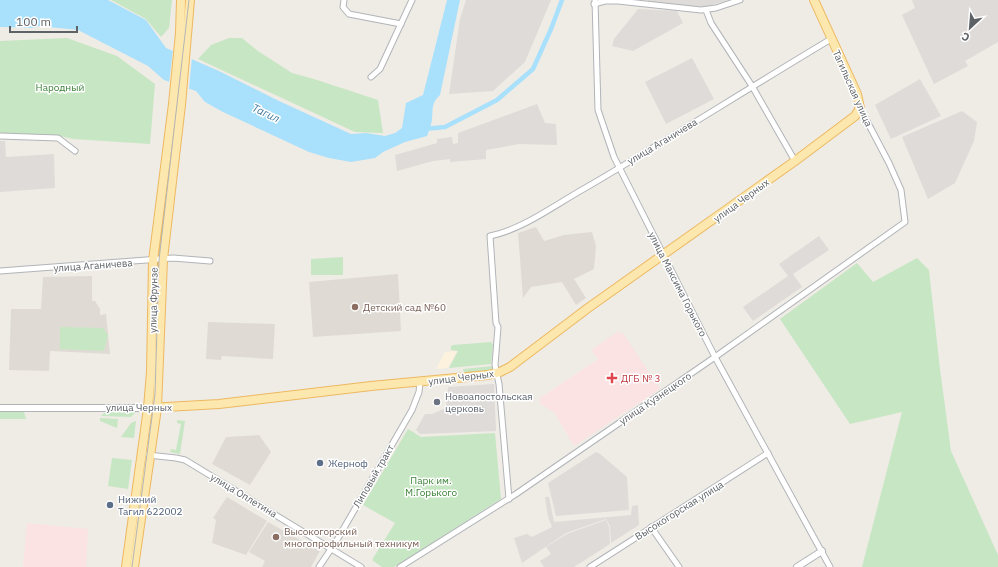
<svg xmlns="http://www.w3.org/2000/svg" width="998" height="567" font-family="'IBM Plex Sans',sans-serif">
<rect width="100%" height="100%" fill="#efece6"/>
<path fill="#fdf2dd" d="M457 351 448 368 436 369 445 352Z"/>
<g fill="#dedbd8">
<path d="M466 0H551L525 62 493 91 449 94 460 19Z"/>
<path d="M648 0H728L705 7 647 2Z"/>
<path d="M912 0H998V42L965 61 968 66 934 84 902 15 915 8Z"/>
<path d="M638 9 677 11 683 23 633 51 612 46 614 39Z"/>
<path d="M692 58 714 99 666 124 645 82Z"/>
<path d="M920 79 941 116 891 139 875 105Z"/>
<path d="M537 104 545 123 556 124 557 145 519 144 486 150V159L450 162V159L433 161 397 171 395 155 437 143V139L452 137 453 144 458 143V133Z"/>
<path d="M962 111 977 122 974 141 955 183 928 199 902 137Z"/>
<path d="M0 141H5L6 157 54 154 55 188 0 192Z"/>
<path d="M819 236 829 250 793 274 802 287 753 321 743 307 788 276 779 264Z"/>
<path d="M494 384 496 431 420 434 416 430 425 414H432L446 408 448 387Z"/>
<path d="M596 452 600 454 627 477 629 510 556 516 548 483Z"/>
<path d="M545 497H549L554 522 631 515 632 506 638 505 639 525 611 543 610 526 606 519 566 533 522 563 514 538 527 534 532 537 552 527 548 517Z"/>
<path d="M606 520 609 527 610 544 574 567H544L540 561 551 554 546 547 567 534Z"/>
</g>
<g fill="#dfdbd4">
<path d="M536 227 544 241 564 235 592 232 596 246 594 269 574 279 586 298 576 305 562 282 531 287 523 298 518 233Z"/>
<path d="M398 274 401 331 313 337 309 282Z"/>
<path d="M92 276V301H95L100 309V315L106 314 110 354 50 351 49 371 9 370 11 309H41L43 277Z"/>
<path d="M208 322 275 324 273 359 222 356 221 360 206 359Z"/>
<path d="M259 435 271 452 250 485 212 464 226 437Z"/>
<path d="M227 497 267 521 246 555 212 543 216 520 213 518Z"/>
<path d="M268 522 320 551 311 567H262L265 561 249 552Z"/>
</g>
<g fill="#fbe3e3">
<path d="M619 331 621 334 623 333 660 389 574 446 554 412 540 404V398L598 359 591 350Z"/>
<path d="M27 523 88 529 86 567H23Z"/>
</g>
<g fill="#c7e6c3">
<path d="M111 0H172L169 28 161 37 146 19Z"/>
<path d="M67 38 117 56 155 84 150 144 73 139 56 135 0 133V41Z"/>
<path d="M229 38H242L258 51 292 73 314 79 378 100 383 133 355 132 198 59 211 45Z"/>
<path d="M343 257V275H311V259Z"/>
<path d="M917 258 929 270 940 369 951 451 998 555V567H862L902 412 850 424 780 319 857 263 873 282Z"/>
<path d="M60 327 103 328 108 335 104 351 60 349Z"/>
<path d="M491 342 493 345 491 364 449 368 458 351 451 350V346L453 345Z"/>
<path d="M493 366V369L489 371 464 373 463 369Z"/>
<path d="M107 411 134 412 135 413 131 417 101 416Z"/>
<path d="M0 412H24L26 419H0Z"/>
<path d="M100 418 118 419 117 428 100 421Z"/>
<path d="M177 420 185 421 180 454 170 452 171 449 176 450 181 424 177 423Z"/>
<path d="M136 421 134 438 121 437 131 423Z"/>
<path d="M408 429 421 437 495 433 501 499 394 567H382L372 560 395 523 363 505Z"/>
<path d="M112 458 132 460 128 489 108 486Z"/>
</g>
<path fill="#a9e0fc" d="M0 0H108L146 20 166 48 219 71 279 101 351 134 366 133 385 136 395 133 402 128 406 103 423 95 447 0H460L440 95C431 103 433 109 432 120 431 125 429 131 427 136L405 142 383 152 375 158 351 162 329 158 309 152 223 112 205 102 196 91 164 80 148 66 78 30 39 26 34 28 0 27Z"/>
<path fill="#efece6" d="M173 49 192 57 189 89 169 83Z"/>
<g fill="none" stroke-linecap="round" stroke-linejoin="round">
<path stroke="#a9e0fc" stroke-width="4.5" d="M424 129 445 127 497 100 533 69 551 29 562 0"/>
<g stroke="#b1b4b8" stroke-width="7">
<g id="minor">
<path d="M344 0 343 7 349 14 401 24"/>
<path d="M595 0 598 110 614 157 715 357 830 567"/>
<path d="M594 4 605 1H618L701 10 716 8 740 0"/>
<path d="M706 10 711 23 752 86 795 161"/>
<path d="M371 77 380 69 412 0"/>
<path d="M0 136 58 138 75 151"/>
<path d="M0 271 173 258 210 261"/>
<path d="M148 455 176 458 185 460 361 567"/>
<path d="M509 499 499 384 495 365 498 327 496 323 490 236C524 229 556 204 587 187 669 139 749 88 831 39"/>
<path d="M651 527 679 567"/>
<path d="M319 567 337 540 412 410 419 392 420 382"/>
<path d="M400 567 516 494 715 357 905 222 901 190 889 163 860 108"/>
<path d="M590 567 768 453"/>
</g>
</g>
<g stroke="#b1b4b8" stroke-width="8">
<g id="tertiary">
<path d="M0 408H148"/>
<path d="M797 567 822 551"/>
</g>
</g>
<g stroke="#edb861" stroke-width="10">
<g id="primary">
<path d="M148 408 219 404 371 386 488 375 500 372 510 367 588 308 795 161 855 116 860 108 857 94 814 0"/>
<path d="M126 567 148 408 151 372 153 261 173 104 180 33 181 0"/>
<path d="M134 567 157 408 163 259 181 105 190 0"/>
</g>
</g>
<use href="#minor" stroke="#fff" stroke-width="5"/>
<use href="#tertiary" stroke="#fff" stroke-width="6"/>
<use href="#primary" stroke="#fce8ae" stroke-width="8"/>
<path stroke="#b4b5b6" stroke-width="1" d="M132 567 155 394 159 260 189 0"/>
</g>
<g fill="#8d6e63" stroke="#fff" stroke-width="1.5">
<circle cx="355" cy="307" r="4"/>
<circle cx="276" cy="537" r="4"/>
</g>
<path fill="#e0444e" stroke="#fff" stroke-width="1.5" d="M610 372h4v4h4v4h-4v4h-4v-4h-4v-4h4z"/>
<circle fill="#6b7280" stroke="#fff" stroke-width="1.5" cx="437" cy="402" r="4"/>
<g fill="#5c6f8a" stroke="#fff" stroke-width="1.5">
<circle cx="320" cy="463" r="4"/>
<circle cx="110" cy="505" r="4"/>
</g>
<g text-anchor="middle" stroke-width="3" stroke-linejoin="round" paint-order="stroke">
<g font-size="10" fill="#3c8238" stroke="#fff">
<text x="60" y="91">Народный</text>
<text x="431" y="484">Парк им.<tspan x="431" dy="12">М.Горького</tspan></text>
</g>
<g font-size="10" fill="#5d6266" stroke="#fff">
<text transform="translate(853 88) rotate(66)" y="4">Тагильская улица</text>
<text transform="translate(662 141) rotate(-31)" y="4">улица Аганичева</text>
<text transform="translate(741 200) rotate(-36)" y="4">улица Черных</text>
<text transform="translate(93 265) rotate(-4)" y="4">улица Аганичева</text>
<text transform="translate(678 284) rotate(63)" y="4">улица Максима Горького</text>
<text transform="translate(153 300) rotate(-89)" y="4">улица Фрунзе</text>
<text transform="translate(461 377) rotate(-7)" y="4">улица Черных</text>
<text transform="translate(655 398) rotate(-34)" y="4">улица Кузнецкого</text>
<text x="139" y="411">улица Черных</text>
<text transform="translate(373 476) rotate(-60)" y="4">Липовый тракт</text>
<text transform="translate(244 495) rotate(31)" y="4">улица Оплетина</text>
<text transform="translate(679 510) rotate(-32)" y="4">Высокогорская улица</text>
</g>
<g font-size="10" fill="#785e54" stroke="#fff" text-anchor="start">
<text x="363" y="311">Детский сад №60</text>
<text x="284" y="535">Высокогорский<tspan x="284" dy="12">многопрофильный техникум</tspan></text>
</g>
<g font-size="10" fill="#be3a42" stroke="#fff" text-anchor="start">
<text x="621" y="382">ДГБ № 3</text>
</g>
<g font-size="10" fill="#5b616d" stroke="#fff" text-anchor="start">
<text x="445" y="400">Новоапостольская<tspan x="445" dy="12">церковь</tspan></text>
</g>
<g font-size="10" fill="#4e5e75" stroke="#fff" text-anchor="start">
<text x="328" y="467">Жерноф</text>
<text x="118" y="503">Нижний<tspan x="118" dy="12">Тагил 622002</tspan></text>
</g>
<g font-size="11" font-style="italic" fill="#3f779d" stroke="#fff">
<text transform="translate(266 113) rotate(25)" y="4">Тагил</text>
</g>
</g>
<g transform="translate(970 28) rotate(206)" stroke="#ffffff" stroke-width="3" paint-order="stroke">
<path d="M0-3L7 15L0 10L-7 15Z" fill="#5d6266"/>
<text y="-6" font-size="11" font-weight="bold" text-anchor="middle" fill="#5d6266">С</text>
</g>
<path d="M10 26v6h67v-6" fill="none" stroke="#5d6266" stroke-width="2"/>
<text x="16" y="26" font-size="12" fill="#5d6266" stroke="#ffffff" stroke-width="3" paint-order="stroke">100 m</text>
</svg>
